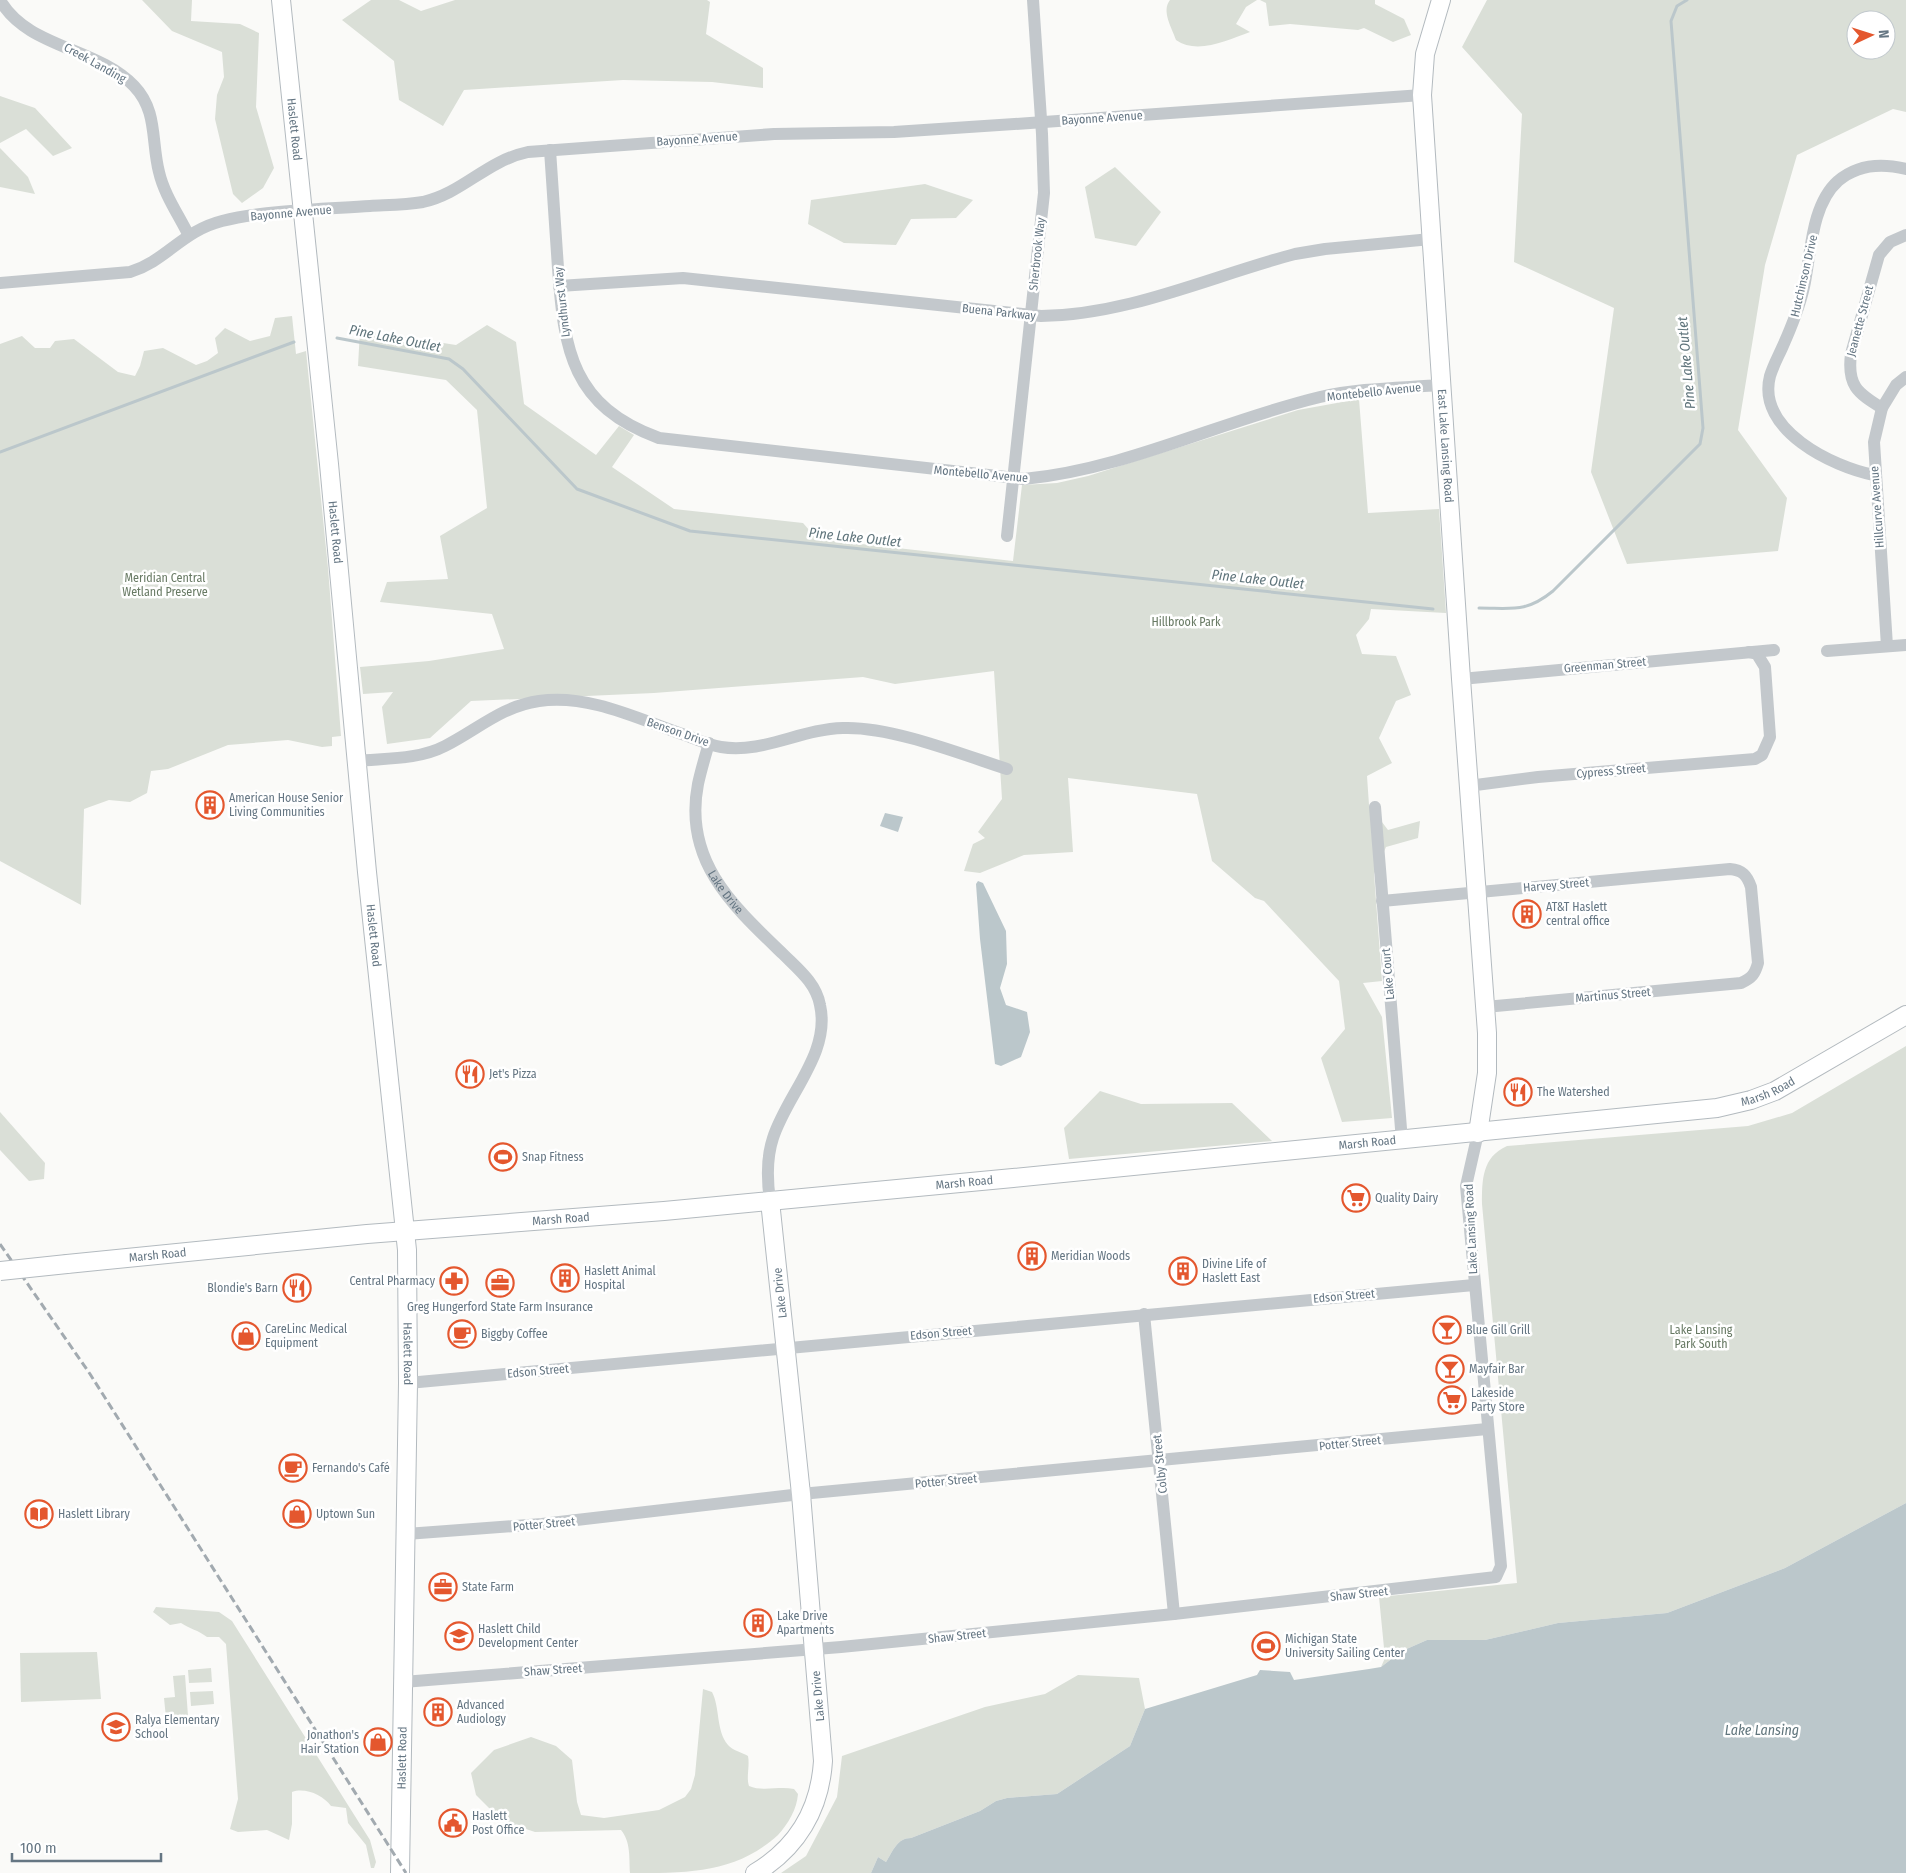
<svg xmlns="http://www.w3.org/2000/svg" width="1906" height="1873" font-family="'Fira Sans Condensed',sans-serif">
<rect width="100%" height="100%" fill="#fafaf8"/>
<g fill="#dadfd7" fill-rule="evenodd">
<path d="M142 0H192L191 21 240 24 259 33 256 107 274 168 263 188 242 203 233 194 215 119 217 95 224 77 222 52 172 31Z"/>
<path d="M371 0H399L421 11 455 0H707L710 2 706 34 763 68V88L712 82 623 80 464 90 443 126 399 100 394 61 342 20Z"/>
<path d="M1170 0H1257L1246 7 1236 24 1250 32C1228 40 1197 55 1176 40 1172 28 1161 11 1170 0Z"/>
<path d="M1260 0H1375V4L1404 19 1411 35 1393 42 1364 28 1358 30 1290 24 1269 26 1266 3Z"/>
<path d="M1487 0H1906V112L1893 109 1797 155 1765 265 1738 430 1787 498 1778 551 1627 564 1591 472 1614 308 1514 262 1522 114 1462 47ZM1856 20H1886V50H1856Z"/>
<path d="M0 96 35 108 72 148 53 156 26 129 0 143Z"/>
<path d="M0 148 28 177 35 194 0 187Z"/>
<path d="M1115 167 1161 212 1136 246 1095 238 1085 187Z"/>
<path d="M925 184 973 200 956 218 911 219 896 245 844 243 808 224 811 200Z"/>
<path d="M292 316 296 354 306 351 328 568 341 736 332 737V746L322 747 288 740 228 745 168 769 151 771 147 793 130 802 109 800 84 809 81 905 0 861V344L22 336 35 348H50L55 341 74 339 118 372 135 376 140 366 144 351 163 348 196 365 207 361 218 353 215 338 225 328 250 341 270 336 275 318Z"/>
<path d="M487 325 516 342 524 404 596 455 619 426 634 435 612 467 674 509 803 523 817 539 1013 561 1022 485 1057 483 1088 476 1298 410 1359 399 1368 513 1439 509 1446 613 1371 609 1369 619 1356 635 1362 654 1396 656 1411 695 1396 701 1379 738 1392 763 1367 776 1369 805 1388 830 1420 821 1418 838 1386 847 1374 874 1382 981 1363 983 1382 1017 1392 1118 1342 1122 1321 1058 1345 1029 1339 981 1264 901 1255 898 1212 861 1197 794 1068 778 1073 852 1024 855 980 873 964 871 973 844 985 838 978 832 1002 799 994 671 895 684 863 677 654 693 471 701 430 738 387 744 382 707 393 692 363 694 360 667 429 661 504 649 492 614 380 602 387 582 448 579 440 536 487 508 477 410 446 380 358 366 360 330 456 345Z"/>
<path d="M1906 1046V1503L1785 1568 1667 1613 1558 1623 1485 1640H1427L1402 1651 1381 1667 1385 1658 1379 1597 1517 1583 1482 1204C1482 1180 1482 1157 1507 1146L1748 1126 1792 1113Z"/>
<path d="M1100 1091 1141 1104 1232 1103 1272 1141 1069 1159 1064 1128Z"/>
<path d="M0 1112 45 1163 44 1179 29 1181 0 1150Z"/>
<path d="M156 1607 219 1612 232 1621 370 1840 376 1862 374 1868H371L366 1845 348 1823 346 1808 331 1806C323 1795 305 1787 292 1792V1824L289 1840 267 1830 238 1832 230 1829 238 1799 226 1644 219 1637H207C198 1630 190 1629 181 1623L170 1625 153 1612Z"/>
<path d="M97 1652 101 1699 21 1702 20 1653Z"/>
<path d="M211 1668 212 1682 189 1683 188 1670Z"/>
<path d="M185 1675 188 1716 166 1718 164 1698 175 1697 173 1676Z"/>
<path d="M1078 1675 1139 1678 1145 1709 1130 1746 1057 1794 1007 1798 996 1801 980 1811 911 1838C897 1838 893 1851 886 1862L878 1857 871 1873H781L806 1856 837 1797 842 1756 985 1707 1045 1694Z"/>
<path d="M703 1689 712 1692C720 1707 716 1731 728 1745 732 1750 743 1753 748 1756 750 1766 746 1777 749 1786 763 1792 778 1786 794 1789L798 1794C797 1809 788 1824 778 1835 736 1873 690 1873 630 1873 629 1858 631 1842 621 1830L535 1832 496 1819 494 1813 476 1795 471 1773 494 1750 531 1737 556 1746 572 1760 577 1802 581 1815 604 1818 659 1810 685 1797 691 1789 695 1775Z"/>
<path d="M213 1691 214 1704 191 1706 190 1692Z"/>
</g>
<g fill="#bbc7cb">
<path d="M885 813 903 817 898 832 880 826Z"/>
<path d="M978 881 983 883 1006 931 1007 964 1000 988 1006 1005 1027 1012 1030 1032 1021 1057 1001 1066 995 1064 980 939 976 884Z"/>
<path d="M1906 1503V1873H871L878 1857 886 1862C893 1851 897 1838 911 1838L980 1811 996 1801 1007 1798 1057 1794 1130 1746 1145 1709 1257 1675 1260 1670 1290 1672 1294 1680 1369 1669 1381 1667 1402 1651 1427 1640H1485L1558 1623 1667 1613 1785 1568Z"/>
</g>
<g fill="none" stroke-linecap="round" stroke-linejoin="round">
<g stroke="#bbc7cb" stroke-width="3">
<path d="M337 338 449 359 463 369 577 489 690 531 1433 609"/>
<path d="M0 452 294 342"/>
<path d="M1479 608C1512 608 1526 613 1553 591L1700 444 1703 428 1671 21 1677 6 1687 0"/>
</g>
<g stroke="#b3babf" stroke-width="20">
<g id="secondary">
<path id="s2" d="M281 0 329 464 367 872 407 1250 408 1383 400 1873"/>
<path id="s3" d="M1441 0 1425 54 1422 95 1461 679 1487 1033V1073L1478 1133"/>
<path id="s4" d="M67 1264 367 1234 664 1211 1013 1178 1717 1108 1751 1100 1775 1091 1906 1015"/>
<path d="M755 1873C797 1848 820 1809 823 1761L801 1494 770 1201"/>
</g>
</g>
<g stroke="#c3c8cc" stroke-width="12">
<path d="M0 0C27 48 97 47 134 86 158 111 151 141 159 172 164 194 178 214 188 234"/>
<path d="M550 150C553 189 555 229 558 268 564 351 572 406 659 438L1024 479C1127 469 1220 421 1320 397 1359 388 1401 388 1441 385"/>
<path d="M0 283 130 272C166 261 182 231 222 221 265 210 325 209 370 206 387 205 405 205 423 202 463 193 486 161 528 152L774 134 894 132 1030 123 1422 95"/>
<path d="M559 286 683 278 1041 316C1129 315 1211 276 1295 254L1325 249 1431 239"/>
<path d="M1882 408C1857 393 1847 385 1851 354L1879 255 1890 242 1906 235"/>
<path d="M1874 475C1833 467 1756 430 1770 376 1773 366 1778 357 1782 348 1791 328 1799 309 1804 287 1811 254 1811 205 1838 181 1858 164 1882 163 1906 169"/>
<path d="M1007 536 1044 193 1042 134 1033 0"/>
<path d="M1887 646 1874 442 1882 408 1896 385 1906 377"/>
<path d="M1827 651 1906 645"/>
<path d="M1461 679 1774 650"/>
<path id="s1" d="M709 743C705 757 701 770 698 784 683 861 733 906 783 954 798 969 816 983 820 1005 831 1053 787 1094 773 1138 766 1159 767 1180 770 1201"/>
<path d="M356 761C385 758 418 760 445 746 477 730 502 706 539 701 590 694 638 719 685 735 696 739 708 745 721 747 762 754 801 729 843 728 890 726 961 754 1007 769"/>
<path d="M1468 786 1538 777 1755 759 1762 755 1770 737 1765 667 1757 654 1749 652"/>
<path d="M1375 807 1402 1141"/>
<path d="M1382 901 1730 869C1742 870 1747 875 1751 887L1758 963C1755 974 1752 978 1741 983L1485 1007"/>
<path d="M1144 1314 1174 1614"/>
<path d="M408 1383 1474 1285"/>
<path d="M406 1534 542 1524 801 1494 1487 1429"/>
<path d="M403 1682 841 1647 1174 1614 1496 1577 1501 1566 1466 1186 1478 1133"/>
</g>
<use href="#secondary" stroke="#fff" stroke-width="18"/>
<path stroke="#a2aab0" stroke-width="3" stroke-dasharray="8 4" stroke-linecap="butt" d="M0 1244 90 1374 406 1873"/>
<g stroke="#b3babf" stroke-width="20" stroke-linecap="butt">
<path id="secondary-bridge" d="M0 1271 67 1264"/>
</g>
<use href="#secondary-bridge" stroke="#fff" stroke-width="18"/>
</g>
<defs>
<g id="building-ring" transform="scale(1.4375)"><circle r="9.5" fill="#fff" stroke="#e4572e" stroke-width="1.5"/><path d="M-4-6H4V6H1V3H-1V6H-4ZM-2.5-4.3h1.7v1.8h-1.7ZM.8-4.3h1.7v1.8H.8ZM-2.5-1h1.7V.8h-1.7ZM.8-1h1.7V.8H.8Z" fill="#e4572e"/></g>
<g id="restaurant-ring" transform="scale(1.4375)"><circle r="9.5" fill="#fff" stroke="#e4572e" stroke-width="1.5"/><path d="M-5-6h1v4h1v-4h1v4h1v-4h1v5L-1.5 .5V6h-2V.5L-5-1ZM5-6V6H3V1.5H1.5Q1.5-4 5-6Z" fill="#e4572e"/></g>
<g id="stadium-ring" transform="scale(1.4375)"><circle r="9.5" fill="#fff" stroke="#e4572e" stroke-width="1.5"/><path d="M0-5a6.5 5 0 1 0 0 10a6.5 5 0 1 0 0-10ZM-3.5-1.8h7v3.6h-7Z" fill="#e4572e"/></g>
<g id="supermarket-ring" transform="scale(1.4375)"><circle r="9.5" fill="#fff" stroke="#e4572e" stroke-width="1.5"/><path d="M-6-5.5h2.5l.6 2H6L4.5 2H-2.5L-4.4-4H-6ZM-1.5 3.2a1.3 1.3 0 1 0 .1 0ZM3 3.2a1.3 1.3 0 1 0 .1 0Z" fill="#e4572e"/></g>
<g id="pharmacy-ring" transform="scale(1.4375)"><circle r="9.5" fill="#fff" stroke="#e4572e" stroke-width="1.5"/><path d="M-2-6h4v4h4v4h-4v4h-4v-4h-4v-4h4Z" fill="#e4572e"/></g>
<g id="office-ring" transform="scale(1.4375)"><circle r="9.5" fill="#fff" stroke="#e4572e" stroke-width="1.5"/><path d="M-6-3h4V-5.5h4V-3h4V5H-6ZM-1-4.5V-3h2v-1.5ZM-6 0V1H6V0Z" fill="#e4572e"/></g>
<g id="bar-ring" transform="scale(1.4375)"><circle r="9.5" fill="#fff" stroke="#e4572e" stroke-width="1.5"/><path d="M-6-5H6L.8 .8V4.5H3.5V6h-7V4.5H-.8V.8Z" fill="#e4572e"/></g>
<g id="cafe-ring" transform="scale(1.4375)"><circle r="9.5" fill="#fff" stroke="#e4572e" stroke-width="1.5"/><path d="M-5.5-4.5H6V0H3Q3 3.5 0 3.5H-2.5Q-5.5 3.5-5.5 0ZM3-3.2v2h1.7v-2ZM-6 4.5H4V6H-6Z" fill="#e4572e"/></g>
<g id="shop-ring" transform="scale(1.4375)"><circle r="9.5" fill="#fff" stroke="#e4572e" stroke-width="1.5"/><path d="M-5-2.5h2.3a2.7 3.5 0 0 1 5.4 0H5L5.5 6h-11ZM-1.5-2.5h3a1.5 2.3 0 0 0-3 0Z" fill="#e4572e"/></g>
<g id="library-ring" transform="scale(1.4375)"><circle r="9.5" fill="#fff" stroke="#e4572e" stroke-width="1.5"/><path d="M-6-4Q-3-5.5-.7-3.5V5Q-3 3-6 4ZM6-4Q3-5.5 .7-3.5V5Q3 3 6 4Z" fill="#e4572e"/></g>
<g id="school-ring" transform="scale(1.4375)"><circle r="9.5" fill="#fff" stroke="#e4572e" stroke-width="1.5"/><path d="M0-5L7-2L0 1L-7-2ZM-4 1L0 2.5L4 1V4Q0 6-4 4Z" fill="#e4572e"/></g>
<g id="civic-ring" transform="scale(1.4375)"><circle r="9.5" fill="#fff" stroke="#e4572e" stroke-width="1.5"/><path d="M-.6-6.5H3V-4.5H.6V-3L4-1V1h2V6H-6V1h2V-1L-.6-3ZM-1.2 2.5V6h2.4V2.5Z" fill="#e4572e"/></g>
</defs>
<g fill-rule="evenodd">
<use href="#building-ring" x="210" y="805"/>
<use href="#building-ring" x="1527" y="914"/>
<use href="#restaurant-ring" x="470" y="1074"/>
<use href="#restaurant-ring" x="1518" y="1092"/>
<use href="#stadium-ring" x="503" y="1157"/>
<use href="#supermarket-ring" x="1356" y="1198"/>
<use href="#building-ring" x="1032" y="1256"/>
<use href="#building-ring" x="1183" y="1271"/>
<use href="#building-ring" x="565" y="1278"/>
<use href="#pharmacy-ring" x="454" y="1281"/>
<use href="#office-ring" x="500" y="1283"/>
<use href="#restaurant-ring" x="297" y="1288"/>
<use href="#bar-ring" x="1447" y="1330"/>
<use href="#cafe-ring" x="462" y="1334"/>
<use href="#shop-ring" x="246" y="1336"/>
<use href="#bar-ring" x="1450" y="1369"/>
<use href="#supermarket-ring" x="1452" y="1400"/>
<use href="#cafe-ring" x="293" y="1468"/>
<use href="#library-ring" x="39" y="1514"/>
<use href="#shop-ring" x="297" y="1514"/>
<use href="#office-ring" x="443" y="1587"/>
<use href="#building-ring" x="758" y="1623"/>
<use href="#school-ring" x="459" y="1636"/>
<use href="#stadium-ring" x="1266" y="1646"/>
<use href="#building-ring" x="438" y="1712"/>
<use href="#school-ring" x="116" y="1727"/>
<use href="#shop-ring" x="378" y="1742"/>
<use href="#civic-ring" x="453" y="1823"/>
</g>
<g text-anchor="middle" stroke-width="5" stroke-linejoin="round" paint-order="stroke">
<g font-size="12" fill="#657683" stroke="#fff">
<text transform="translate(95 63) rotate(29)" y="4">Creek Landing</text>
<text transform="translate(1102 118) rotate(-4)" y="4">Bayonne Avenue</text>
<text dy="4" stroke="none"><textPath href="#s2" startOffset="130">Haslett Road</textPath></text>
<text transform="translate(697 139) rotate(-4)" y="4">Bayonne Avenue</text>
<text transform="translate(291 213) rotate(-5)" y="4">Bayonne Avenue</text>
<text transform="translate(1037 254) rotate(-84)" y="4">Sherbrook Way</text>
<text transform="translate(1804 276) rotate(-77)" y="4">Hutchinson Drive</text>
<text transform="translate(562 302) rotate(-96)" y="4">Lyndhurst Way</text>
<text transform="translate(999 312) rotate(6)" y="4">Buena Parkway</text>
<text transform="translate(1860 321) rotate(-75)" y="4">Jeanette Street</text>
<text transform="translate(1374 392) rotate(-6)" y="4">Montebello Avenue</text>
<text dy="4" stroke="none"><textPath href="#s3" startOffset="449">East Lake Lansing Road</textPath></text>
<text transform="translate(981 474) rotate(5)" y="4">Montebello Avenue</text>
<text transform="translate(1877 507) rotate(-94)" y="4">Hillcurve Avenue</text>
<text dy="4" stroke="none"><textPath href="#s2" startOffset="535">Haslett Road</textPath></text>
<text transform="translate(1605 665) rotate(-5)" y="4">Greenman Street</text>
<text transform="translate(678 732) rotate(19)" y="4">Benson Drive</text>
<text transform="translate(1611 771) rotate(-5)" y="4">Cypress Street</text>
<text transform="translate(1556 885) rotate(-5)" y="4">Harvey Street</text>
<text dy="4" stroke="none"><textPath href="#s1" startOffset="158">Lake Drive</textPath></text>
<text dy="4" stroke="none"><textPath href="#s2" startOffset="940">Haslett Road</textPath></text>
<text transform="translate(1388 974) rotate(-95)" y="4">Lake Court</text>
<text transform="translate(1613 995) rotate(-5)" y="4">Martinus Street</text>
<text dy="4" stroke="none"><textPath href="#s4" startOffset="1711">Marsh Road</textPath></text>
<text dy="4" stroke="none"><textPath href="#s4" startOffset="1306">Marsh Road</textPath></text>
<text dy="4" stroke="none"><textPath href="#s4" startOffset="901">Marsh Road</textPath></text>
<text dy="4" stroke="none"><textPath href="#s4" startOffset="496">Marsh Road</textPath></text>
<text transform="translate(1471 1229) rotate(-93)" y="4">Lake Lansing Road</text>
<text dy="4" stroke="none"><textPath href="#s4" startOffset="91">Marsh Road</textPath></text>
<text transform="translate(780 1293) rotate(-96)" y="4">Lake Drive</text>
<text transform="translate(1344 1296) rotate(-5)" y="4">Edson Street</text>
<text transform="translate(941 1333) rotate(-5)" y="4">Edson Street</text>
<text dy="4" stroke="none"><textPath href="#s2" startOffset="1360">Haslett Road</textPath></text>
<text transform="translate(538 1371) rotate(-5)" y="4">Edson Street</text>
<text transform="translate(1350 1443) rotate(-6)" y="4">Potter Street</text>
<text transform="translate(1160 1464) rotate(-96)" y="4">Colby Street</text>
<text transform="translate(946 1481) rotate(-5)" y="4">Potter Street</text>
<text transform="translate(544 1524) rotate(-5)" y="4">Potter Street</text>
<text transform="translate(1359 1594) rotate(-6)" y="4">Shaw Street</text>
<text transform="translate(957 1636) rotate(-6)" y="4">Shaw Street</text>
<text transform="translate(553 1670) rotate(-4)" y="4">Shaw Street</text>
<text transform="translate(818 1696) rotate(-95)" y="4">Lake Drive</text>
<text transform="translate(402 1758) rotate(-89)" y="4">Haslett Road</text>
</g>
<g font-size="12" fill="#687a64" stroke="#fff">
<text x="165" y="582">Meridian Central<tspan x="165" dy="14">Wetland Preserve</tspan></text>
<text x="1186" y="626">Hillbrook Park</text>
<text x="1701" y="1334">Lake Lansing<tspan x="1701" dy="14">Park South</tspan></text>
</g>
<g font-size="12" fill="#657683" stroke="#fff" text-anchor="start">
<text x="229" y="802">American House Senior<tspan x="229" dy="14">Living Communities</tspan></text>
<text x="1546" y="911">AT&amp;T Haslett<tspan x="1546" dy="14">central office</tspan></text>
<text x="489" y="1078">Jet's Pizza</text>
<text x="1537" y="1096">The Watershed</text>
<text x="522" y="1161">Snap Fitness</text>
<text x="1375" y="1202">Quality Dairy</text>
<text x="1051" y="1260">Meridian Woods</text>
<text x="1202" y="1268">Divine Life of<tspan x="1202" dy="14">Haslett East</tspan></text>
<text x="584" y="1275">Haslett Animal<tspan x="584" dy="14">Hospital</tspan></text>
<text x="435" y="1285" text-anchor="end">Central Pharmacy</text>
<text x="278" y="1292" text-anchor="end">Blondie's Barn</text>
<text x="500" y="1311" text-anchor="middle">Greg Hungerford State Farm Insurance</text>
<text x="265" y="1333">CareLinc Medical<tspan x="265" dy="14">Equipment</tspan></text>
<text x="1466" y="1334">Blue Gill Grill</text>
<text x="481" y="1338">Biggby Coffee</text>
<text x="1469" y="1373">Mayfair Bar</text>
<text x="1471" y="1397">Lakeside<tspan x="1471" dy="14">Party Store</tspan></text>
<text x="312" y="1472">Fernando's Café</text>
<text x="58" y="1518">Haslett Library</text>
<text x="316" y="1518">Uptown Sun</text>
<text x="462" y="1591">State Farm</text>
<text x="777" y="1620">Lake Drive<tspan x="777" dy="14">Apartments</tspan></text>
<text x="478" y="1633">Haslett Child<tspan x="478" dy="14">Development Center</tspan></text>
<text x="1285" y="1643">Michigan State<tspan x="1285" dy="14">University Sailing Center</tspan></text>
<text x="457" y="1709">Advanced<tspan x="457" dy="14">Audiology</tspan></text>
<text x="135" y="1724">Ralya Elementary<tspan x="135" dy="14">School</tspan></text>
<text x="359" y="1739" text-anchor="end">Jonathon's<tspan x="359" dy="14">Hair Station</tspan></text>
<text x="472" y="1820">Haslett<tspan x="472" dy="14">Post Office</tspan></text>
</g>
<g font-size="14" font-style="italic" fill="#60757c" stroke="#fff">
<text transform="translate(395 338) rotate(11)" y="5">Pine Lake Outlet</text>
<text transform="translate(1686 363) rotate(-95)" y="5">Pine Lake Outlet</text>
<text transform="translate(855 537) rotate(6)" y="5">Pine Lake Outlet</text>
<text transform="translate(1258 579) rotate(6)" y="5">Pine Lake Outlet</text>
<text x="1762" y="1735">Lake Lansing</text>
</g>
</g>
<g transform="translate(1871 35) rotate(86)"><circle r="24" fill="#ffffff" stroke="#c1c8cd"/>
<path d="M0-4L9 19L0 12L-9 19Z" fill="#e4572e"/>
<text y="-8" font-size="14" font-weight="bold" text-anchor="middle" fill="#657683">N</text>
</g>
<path d="M12 1853v8h149v-8" fill="none" stroke="#657683" stroke-width="2.5"/>
<text x="20" y="1853" font-size="15" fill="#657683" stroke="#ffffff" stroke-width="4" paint-order="stroke">100 m</text>
</svg>
